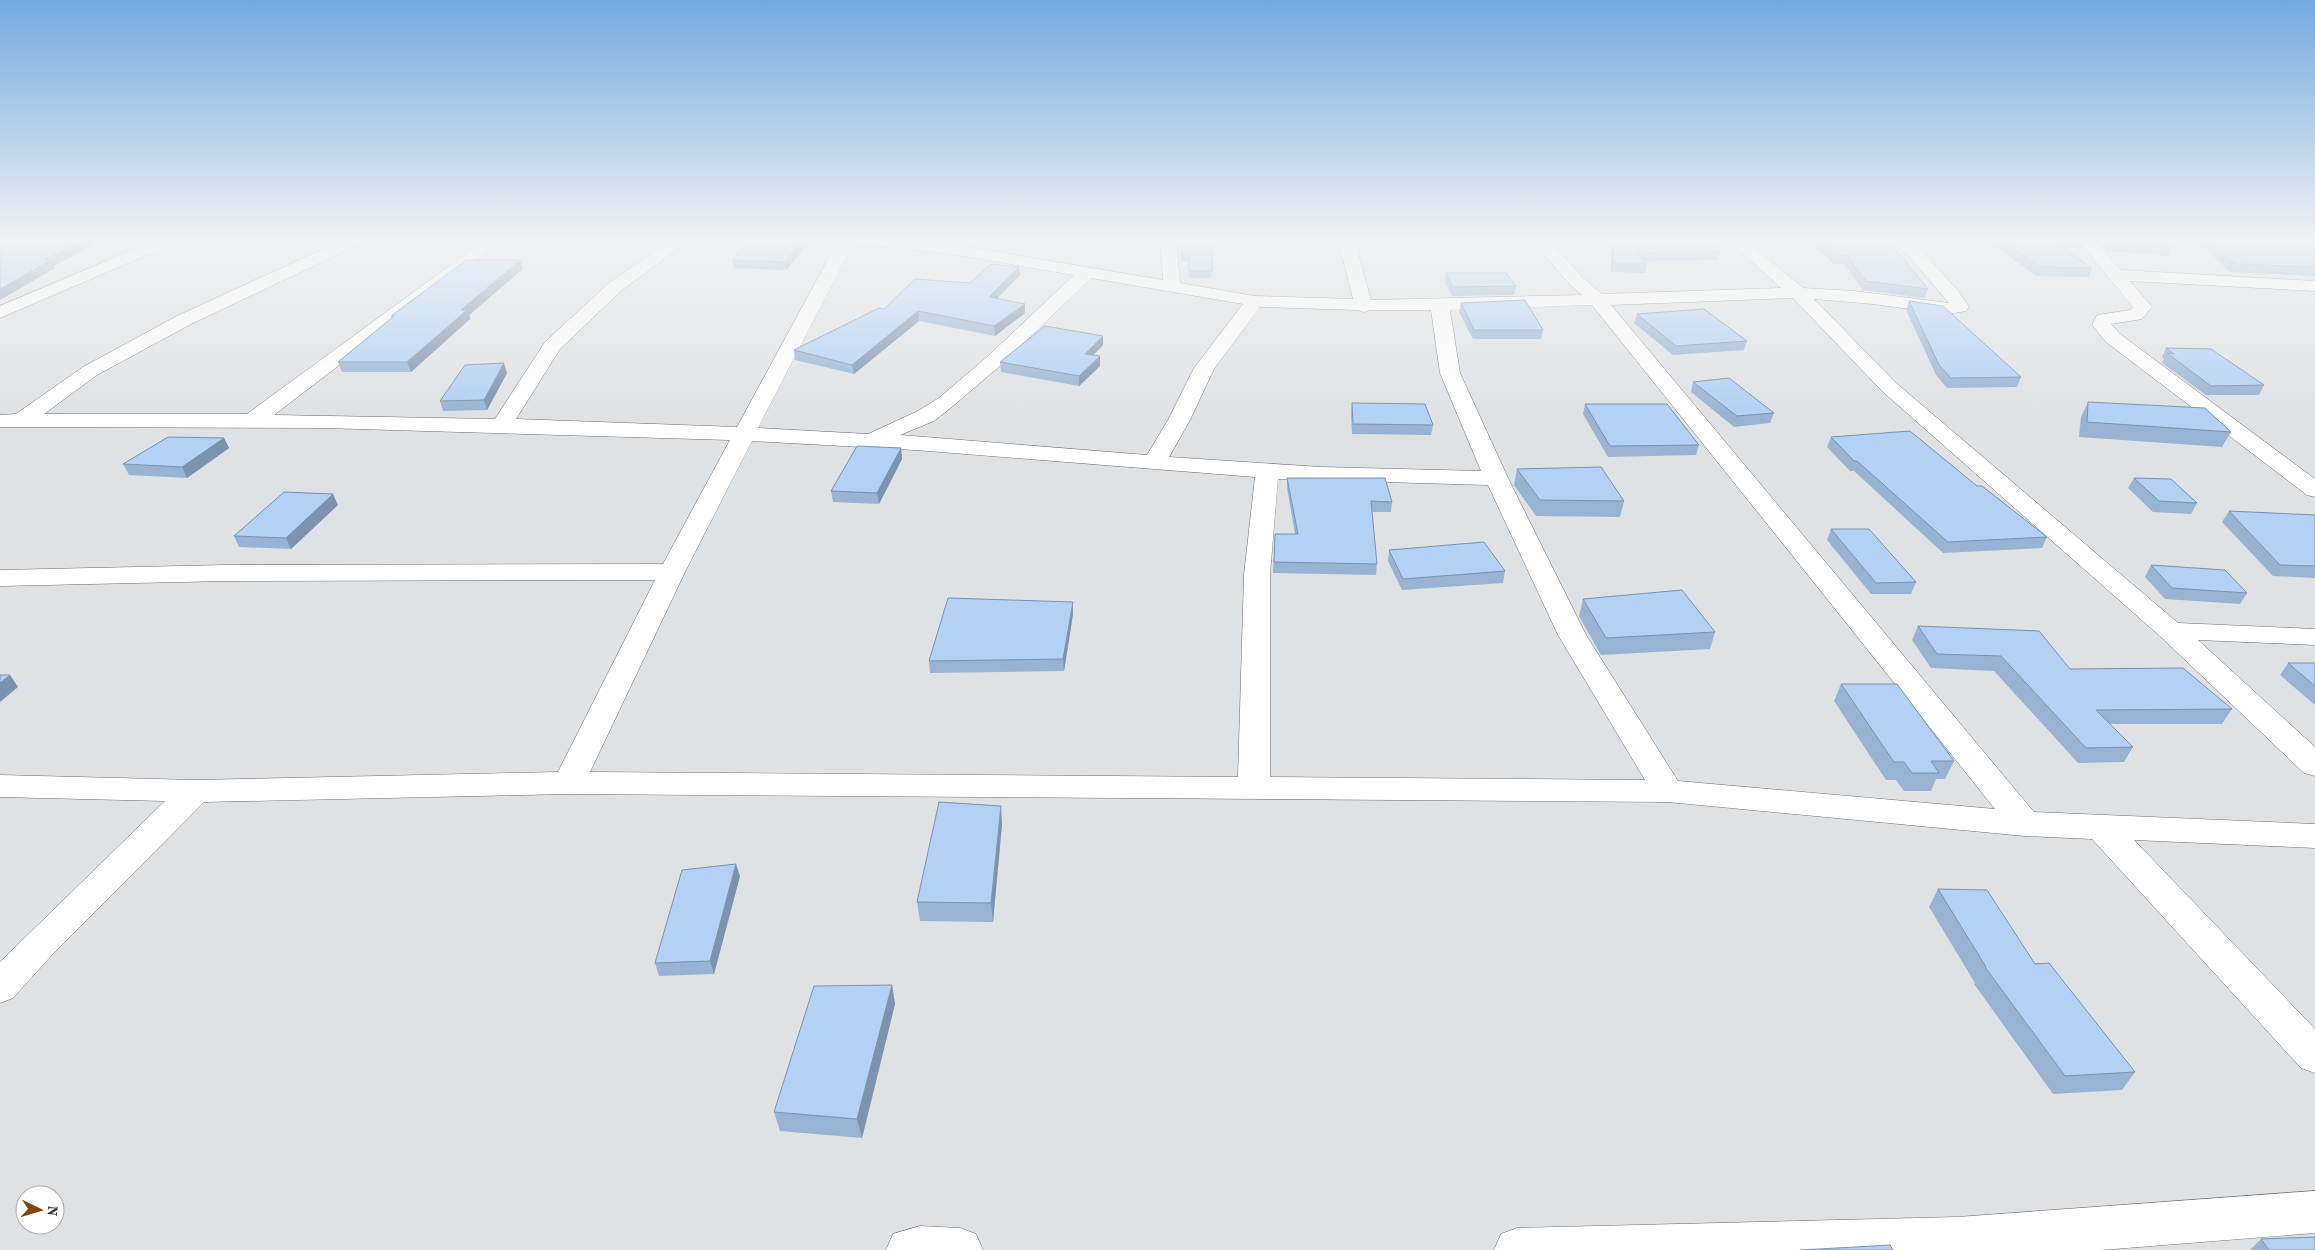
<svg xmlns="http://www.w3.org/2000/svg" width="2315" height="1250" font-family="'Source Serif 4',serif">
<rect width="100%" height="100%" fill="#dfe2e5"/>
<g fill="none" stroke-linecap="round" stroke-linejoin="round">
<g stroke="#6a6c6f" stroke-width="1">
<g id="street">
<path d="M158 239H179L177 242 0 318V306Z"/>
<path d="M345 239H366L364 242 191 324 97 375 44 414H247L486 239H504L274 415 495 419 545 342 610 282 673 239H691L622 290 560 349 516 419 737 427 839 239H899L950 244 1163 280 1160 239H1176L1180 283 1255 296 1353 299 1338 239H1354L1371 300 1582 295 1571 286 1531 239H1548L1583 278 1602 294 1781 288 1727 239H1744L1803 288 1854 291 1949 303 1894 239H1911L1959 292 1969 307 1966 311 1948 314 1873 304 1814 299 1896 383 2178 623 2315 629V645L2198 640 2315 747V776L2304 773 2161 637 1882 391 1793 298 1611 305 2034 812 2315 824V848L2134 840 2315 1029V1073L2301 1068 2092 839 2025 836 1668 802 569 794 204 802 51 956 13 998 0 1003V962L165 801 0 797V775L196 780 558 772 655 580 226 581 0 586V570L226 565 663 564 730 440 324 428 0 427V415L16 414 83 367 177 316ZM852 246C926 246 1000 263 1074 275L987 357 939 398 918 411 868 434 758 428ZM1091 278 1243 304 1194 368 1168 420 1147 455 900 435 934 421 953 406 1001 365ZM1592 305 1995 809 1678 781 1586 635 1508 478 1460 373 1450 310ZM1260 307 1357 310 1364 312 1371 310H1431L1440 373 1481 471 1321 467 1169 457 1190 420 1214 369ZM752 441 915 450 1255 477 1244 575 1238 777 590 772 685 572ZM1278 479 1488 485 1558 635 1645 780 1270 777V575Z"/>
<path d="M2077 239H2093L2121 270 2315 281V291L2130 281 2152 307 2142 319 2111 324 2120 334 2315 479V497L2307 495 2106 342 2092 325 2097 315 2130 310 2133 307Z"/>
<path d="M2315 1191V1233L2101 1250H1494L1501 1234 1517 1228 1957 1217Z"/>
<path d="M920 1226 960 1228 976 1234 983 1250H886L893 1234Z"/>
</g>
</g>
<use href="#street" fill="#fff" fill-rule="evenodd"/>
</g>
<g fill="#99b4d3">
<path d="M750 239H813L786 270 734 268 732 260Z"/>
<path d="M1182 239H1213L1211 278H1189V261H1181Z"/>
<path d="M1554 239H1706L1720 252 1718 260 1645 261 1647 264 1645 273 1611 272V242L1555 241Z"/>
<path d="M1807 239H1887L1928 289 1924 298 1863 290 1844 264H1834Z"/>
<path d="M1985 239H2085L2086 240 2082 249 2061 247 2092 268 2089 277 2036 276Z"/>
<path d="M2095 239H2159L2172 248 2168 256 2106 251Z"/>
<path d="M2195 239H2315V276L2230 272Z"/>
<path d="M523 269 469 315 470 319 411 372H342L338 362 392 318 391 316Z"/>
<path d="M1446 273 1516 286 1514 295 1452 296 1445 282Z"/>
<path d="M1020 275 997 299 1025 304V313L995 336 919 321 854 374 795 360 794 350 884 309 970 283Z"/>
<path d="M1909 301 2021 377 2017 387 1947 388 1936 375 1906 310Z"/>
<path d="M1461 303 1543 330 1541 339H1473L1459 312Z"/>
<path d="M1637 314 1747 341 1744 350 1673 355 1634 323Z"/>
<path d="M1103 345 1093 355 1100 356V366L1079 386 1001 372 1000 362Z"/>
<path d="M2166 348 2264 385 2259 395H2206L2162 363 2164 359 2162 357Z"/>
<path d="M507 373 487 410 443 411 440 401Z"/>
<path d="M1693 382 1774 413 1770 423 1734 427 1691 392Z"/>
<path d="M2088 402 2231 432 2222 447 2079 437 2081 417Z"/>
<path d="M1352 403 1433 425 1431 435 1352 434 1351 413Z"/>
<path d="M1585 404 1699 445 1696 455 1608 457 1583 414Z"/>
<path d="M1831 437 1977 486 2047 537 2042 548 1943 553 1854 471H1850L1827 447Z"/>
<path d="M224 438 229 448 187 478 129 475 123 464Z"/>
<path d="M901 448 902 459 879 504 833 502 831 491Z"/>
<path d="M1517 469 1624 501 1620 517 1536 516 1514 485Z"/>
<path d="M1287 478 1392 502 1391 512H1372L1377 564 1376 575 1273 573 1275 534H1295L1287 488Z"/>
<path d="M2134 478 2197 503 2191 514 2153 512 2128 488Z"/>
<path d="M338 505 291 549 239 547 234 536Z"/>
<path d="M2229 511 2315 515V578L2273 576 2222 522Z"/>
<path d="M1831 529 1916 582 1911 594H1871L1827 540Z"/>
<path d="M1389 550 1505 571 1503 583 1402 590 1388 561Z"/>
<path d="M2151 565 2247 593 2240 604 2165 599 2145 577Z"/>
<path d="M1583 599 1715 632 1710 649 1601 655 1579 616Z"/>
<path d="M1073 614 1064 671 930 673 929 661Z"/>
<path d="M1918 626 2070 669 2232 709 2222 724H2110L2133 747 2124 762 2078 763 1994 671 1931 668 1912 640Z"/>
<path d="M2288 663H2315V705L2280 675Z"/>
<path d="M1841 684 1954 761 1945 779H1936L1931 791H1904L1896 780H1886L1834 701Z"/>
<path d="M1002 824 993 922 920 921 917 902Z"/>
<path d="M740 876 714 974 659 976 655 963Z"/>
<path d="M1938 889 2035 964 2135 1072 2122 1090 2053 1094 1974 984 1975 983 1929 907Z"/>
<path d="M892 985 895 1004 862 1138 780 1131 774 1112Z"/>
<path d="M2261 1239 2315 1250H2250Z"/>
</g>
<g fill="#7d92ac">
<path d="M85 239H104L54 266 55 268 0 300V289L44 260Z"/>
<path d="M805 239H813L786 270 785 262Z"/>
<path d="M520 260 523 269 469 315 470 319 411 372 407 362 461 310Z"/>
<path d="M1019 267 1020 275 990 306 989 297Z"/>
<path d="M1025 304V313L995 336 994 326Z"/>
<path d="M918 311 919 321 854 374 852 365Z"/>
<path d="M1103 336V345L1085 364V354Z"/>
<path d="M1100 356V366L1079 386V376Z"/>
<path d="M504 363 507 373 487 410 484 400Z"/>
<path d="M224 438 229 448 187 478 182 467Z"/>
<path d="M901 448 902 459 879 504 877 493Z"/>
<path d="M333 494 338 505 291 549 286 538Z"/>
<path d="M1073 602V614L1064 671 1063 659Z"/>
<path d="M10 675 18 687 0 702V683Z"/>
<path d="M1001 806 1002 824 993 922 991 903Z"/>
<path d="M736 864 740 876 714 974 710 961Z"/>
<path d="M892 985 895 1004 862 1138 857 1119Z"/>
</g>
<g fill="#b2d1f5" stroke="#7d92ac">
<path d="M0 239H85L44 260H51L0 289Z"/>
<path d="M750 239H805L785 262 732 260Z"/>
<path d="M1182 239H1213L1212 271H1189V255L1181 254Z"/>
<path d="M1613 239H1706L1720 252 1638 253 1647 264H1613Z"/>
<path d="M1819 239H1887L1928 289 1866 281 1847 256 1836 255Z"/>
<path d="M2000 239H2050L2092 268 2040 267Z"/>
<path d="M2070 239H2085L2086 240Z"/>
<path d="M2107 239H2159L2172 248 2110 242Z"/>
<path d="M2208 239H2315V267L2235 264Z"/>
<path d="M466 260H520L461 310H467L407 362H338L394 316H391Z"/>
<path d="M991 264 1019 267 989 297 1025 304 994 326 918 311 852 365 794 350 879 308 884 309 915 279 970 283Z"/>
<path d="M1446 273H1506L1516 286 1453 287Z"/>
<path d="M1525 300 1543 330H1474L1461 303Z"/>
<path d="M1909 301 1943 306 2021 377 1951 378 1939 365Z"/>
<path d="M1704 309 1747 341 1676 346 1637 314Z"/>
<path d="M1045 326 1103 336 1085 354 1100 356 1079 376 1000 362Z"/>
<path d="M2166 348 2211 349 2264 385 2211 386 2167 353 2174 354Z"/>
<path d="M504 363 484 400 440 401 465 365Z"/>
<path d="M1729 378 1774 413 1737 416 1693 382Z"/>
<path d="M2088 402 2205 408 2231 432 2087 422Z"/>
<path d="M1352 403 1425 404 1433 425 1353 424Z"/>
<path d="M1585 404H1667L1699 445 1610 446Z"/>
<path d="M1910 431 1977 486H1982L2047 537 1948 542 1857 461H1854L1831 437Z"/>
<path d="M168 437 224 438 182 467 123 464Z"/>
<path d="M857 446 901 448 877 493 831 491Z"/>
<path d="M1601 467 1624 501 1540 500 1517 469Z"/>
<path d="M1287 478H1385L1392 502 1371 501 1377 564 1274 562 1275 534H1298Z"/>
<path d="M2134 478 2171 479 2197 503 2159 501Z"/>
<path d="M284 492 333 494 286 538 234 536Z"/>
<path d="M2229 511 2315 515V566L2280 565Z"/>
<path d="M1831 529H1869L1916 582 1876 583Z"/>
<path d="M1484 542 1505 571 1403 579 1389 550Z"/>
<path d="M2151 565 2225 570 2247 593 2172 588Z"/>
<path d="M1682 590 1715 632 1606 638 1583 599Z"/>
<path d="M948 598 1073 602 1063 659 929 661Z"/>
<path d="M1918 626 2039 631 2070 669 2183 668 2232 709 2096 710 2133 747 2086 748 2001 656 1937 654Z"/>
<path d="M2288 663H2315V686Z"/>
<path d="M0 675H10L0 683Z"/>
<path d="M1841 684H1897L1954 761H1931L1939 773H1912L1904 762H1894Z"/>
<path d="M939 802 1001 806 991 903 917 902Z"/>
<path d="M736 864 710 961 655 963 682 870Z"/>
<path d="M1938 889 1987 890 2035 964 2049 963 2135 1072 2065 1076 1985 967H1986Z"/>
<path d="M892 985 857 1119 774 1112 814 986Z"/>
<path d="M2315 1237V1250H2269L2261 1239Z"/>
<path d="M1890 1245 1893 1250H1801Z"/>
</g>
<linearGradient id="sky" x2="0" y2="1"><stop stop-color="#73aadf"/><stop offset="0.58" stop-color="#f1f2f3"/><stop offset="1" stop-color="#f1f2f3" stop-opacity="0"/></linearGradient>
<rect width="2315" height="414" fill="url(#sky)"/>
<g transform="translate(40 1210) rotate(95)"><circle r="24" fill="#ffffff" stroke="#aeaeaf"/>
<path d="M0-4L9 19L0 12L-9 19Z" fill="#84420f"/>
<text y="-8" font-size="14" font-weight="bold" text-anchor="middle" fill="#343536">N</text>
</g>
</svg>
